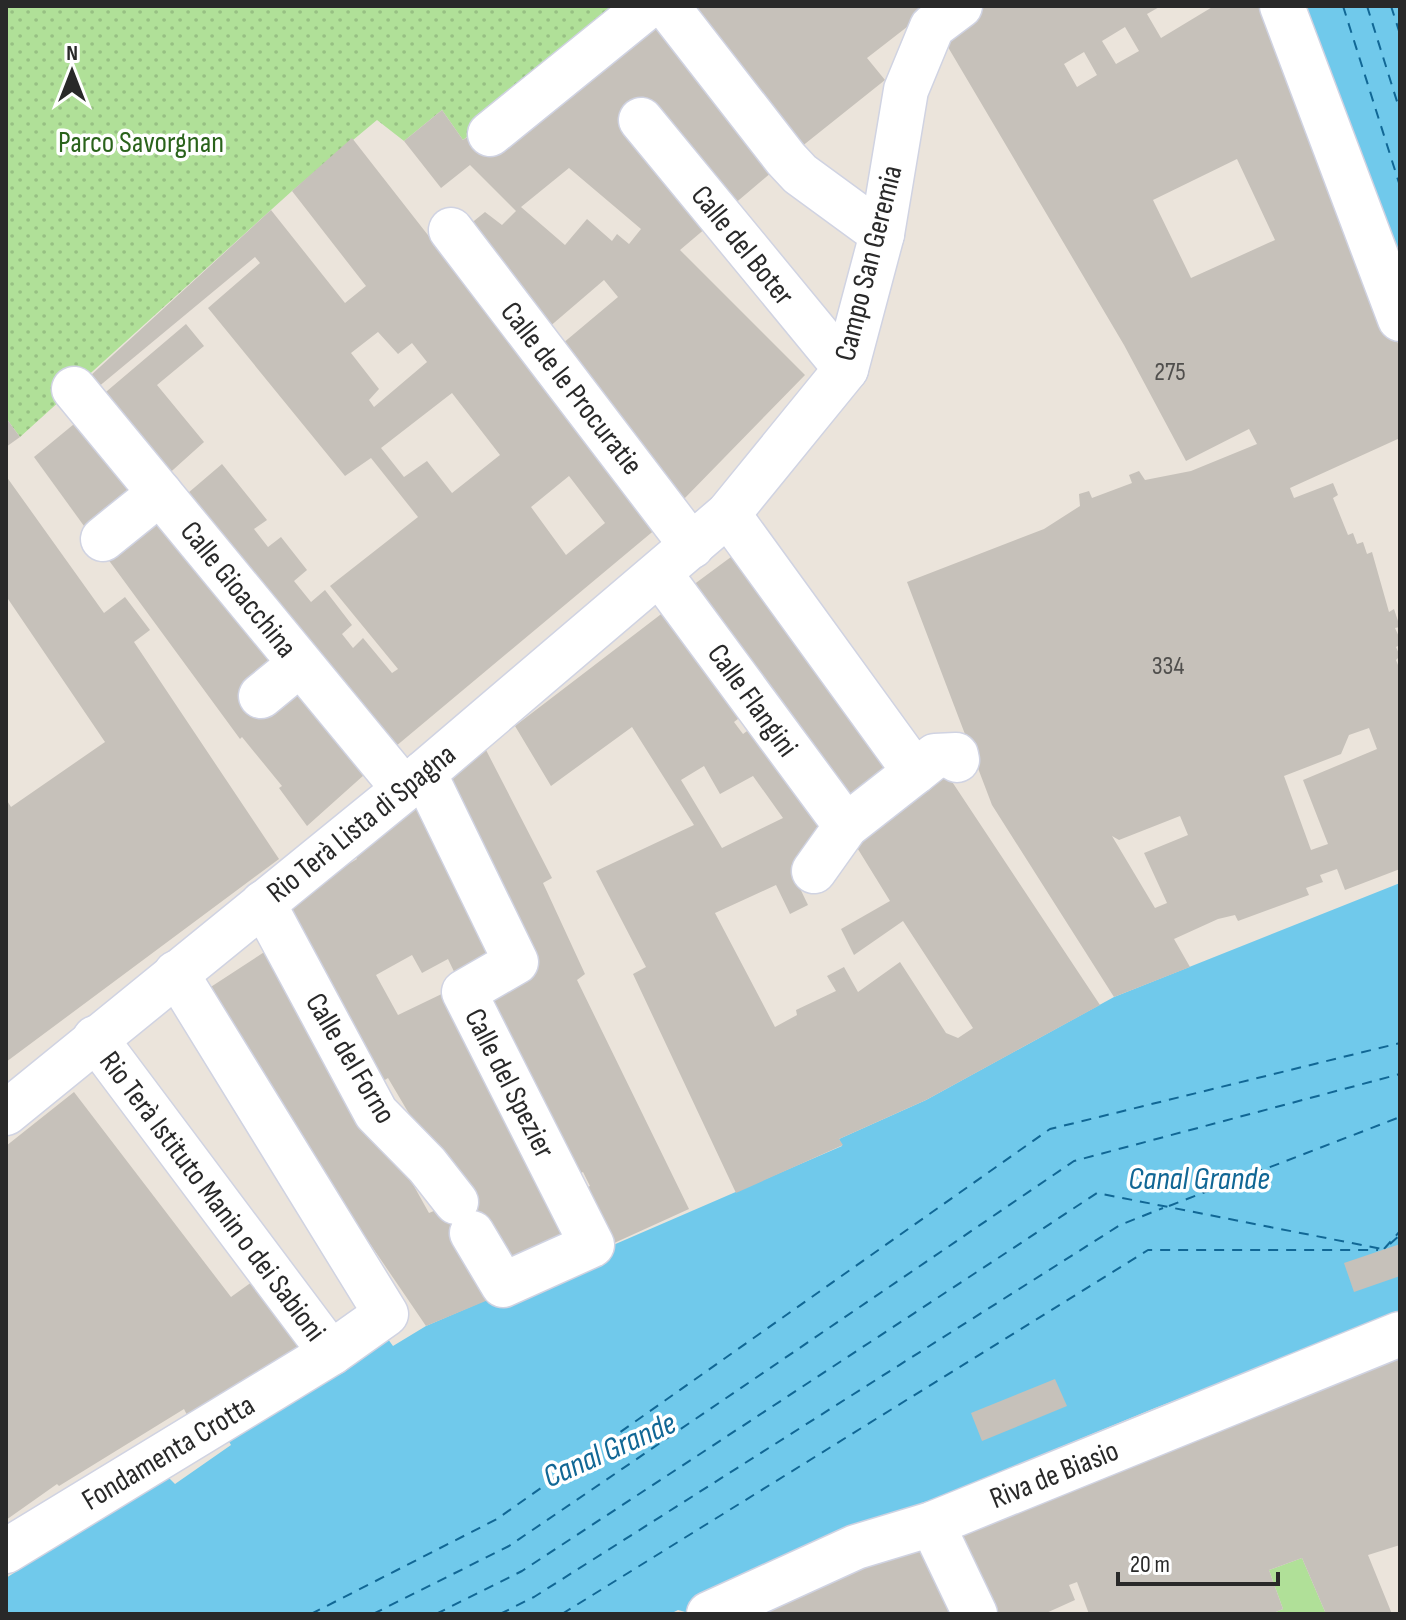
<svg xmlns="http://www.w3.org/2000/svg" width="1406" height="1620" font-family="'Sofia Sans Condensed',sans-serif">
<defs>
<pattern id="park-dots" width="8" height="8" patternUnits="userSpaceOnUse" patternTransform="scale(2)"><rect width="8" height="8" fill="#b0e098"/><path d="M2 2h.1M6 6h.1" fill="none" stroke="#97c083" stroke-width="1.8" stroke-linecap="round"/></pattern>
</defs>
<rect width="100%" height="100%" fill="#ebe4db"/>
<path fill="url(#park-dots)" d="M6 6H631L463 140 442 110 404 141 377 120 292 191 20 437 6 418Z"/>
<path fill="#b0e098" d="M1302 1558 1326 1614H1271L1283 1609 1269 1570Z"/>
<g fill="#70c9eb">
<path d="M1294 6H1400V286Z"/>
<path d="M1400 883V1314L1155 1408 910 1509 693 1614 678 1610 670 1614H6V1578L167 1476 175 1484 231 1445 227 1438 357 1362 385 1335 393 1346 426 1326 842 1146 839 1139 926 1100 1114 997Z"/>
</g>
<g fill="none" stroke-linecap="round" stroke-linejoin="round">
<g stroke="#116795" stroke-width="2" stroke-dasharray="10 8" stroke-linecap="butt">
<path d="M1343 6 1400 186"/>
<path d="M1367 6 1400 111"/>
<path d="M1391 6 1400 34"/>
<path d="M1169 1206 1400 1117"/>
<path d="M1390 1244 1400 1235"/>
<path d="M1384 1249 1400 1231"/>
<path d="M311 1614 497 1519 1050 1129 1400 1043"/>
<path d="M373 1614 509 1546 1074 1161 1400 1074"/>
<path d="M436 1614 522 1571 1097 1193 1382 1249"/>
<path d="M500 1614 534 1597 1120 1225 1163 1208"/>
<path d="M562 1614 1148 1250H1378"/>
</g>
</g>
<g fill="#c6c1ba" fill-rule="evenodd">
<path d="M678 6H934L867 58 885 80 791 155Z"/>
<path d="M984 6H1161L1147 14 1161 38 1214 6H1270L1400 349V438L1290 488 1294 498 1333 483 1338 495 1333 498 1348 535 1353 533 1357 544 1363 542 1367 554 1372 552 1389 612 1394 609 1400 627 1395 628 1400 639V645L1396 647 1400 656 1396 660 1400 670V869L1345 890 1337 869 1320 875 1323 882 1306 888 1309 895 1238 921 1235 915 1218 919 1174 939 1190 967 1114 997 992 805 907 582 1044 529 1080 506 1079 494 1089 491 1092 498 1132 483 1129 475 1139 471 1145 480 1191 471 1257 444 1249 429 1186 461 1124 345 942 37ZM1125 27 1139 51 1116 64 1102 41ZM1084 52 1097 75 1077 87 1064 64ZM1237 159 1275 240 1191 278 1153 200ZM1369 728 1377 749 1303 780 1328 844 1311 850 1284 776 1341 754 1349 735ZM1180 816 1188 835 1144 853 1167 903 1155 908 1112 836 1119 840Z"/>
<path d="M659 12 779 166 680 250 805 375 682 501 562 344 618 297 604 280 548 328 469 225 485 212 502 225 516 211 470 165 441 188 404 141 442 110 463 140ZM569 168 641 229 629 244 617 234 612 241 587 219 565 245 521 207Z"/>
<path d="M352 138 657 528 383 757 181 499 222 464 267 520 254 529 268 547 281 537 307 570 294 581 311 602 325 590 352 625 342 634 353 648 363 638 392 673 398 669 330 586 418 517 371 458 345 476 208 308 260 263 255 257 97 388 89 377 271 210 345 303 366 286 292 191ZM378 332 398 354 412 343 427 362 374 407 369 400 379 389 351 353ZM452 393 500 455 452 493 427 461 404 477 381 448ZM569 476 605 523 566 555 531 507Z"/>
<path d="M186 324 204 346 157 385 204 442 164 478 100 397Z"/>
<path d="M85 415 146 492 92 537 34 457Z"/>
<path d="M6 418 20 437 6 447Z"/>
<path d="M6 476 104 613 125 597 150 630 134 642 279 859 6 1062V799L11 807 105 742 6 596Z"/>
<path d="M158 507 304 676 374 766 307 826 279 788 282 786 242 737 240 739 102 551Z"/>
<path d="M735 554 901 776 848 818 681 594Z"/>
<path d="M673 605 751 709 734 722 743 734 762 720 839 827 794 876 808 905 790 914 776 885 715 913 775 1027 797 1015 796 1010 836 991 827 976 844 967 858 992 900 962 946 1033 958 1038 973 1028 903 921 854 955 841 929 890 901 848 833 939 762 1100 1005 926 1100 839 1139 843 1145 736 1193 633 974 646 967 596 871 694 825 632 727 551 786 515 726ZM704 766 720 794 753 776 783 818 722 848 681 780Z"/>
<path d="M486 750 552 878 543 883 585 974 577 980 689 1209 601 1249 574 1193 590 1186 583 1172 567 1179 474 989 525 964 439 787Z"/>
<path d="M430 795 508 958 460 984 448 959 422 973 412 955 376 975 398 1015 450 990 576 1247 509 1278 500 1295 426 1326 200 994 278 943 429 1213 460 1200 388 1078 369 1090 273 909 357 859 355 856Z"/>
<path d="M74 1092 231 1297 256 1279 301 1345 190 1421 184 1409 59 1486 57 1484 6 1520V1146Z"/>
<path d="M1400 1244V1276L1354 1292 1344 1263Z"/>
<path d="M1400 1342V1545L1368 1555 1392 1614H1326L1302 1558 1269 1570 1283 1609 1271 1614H1089L1077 1582 1069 1585 1075 1600 1044 1614H979L943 1536Z"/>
<path d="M1055 1379 1067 1406 982 1441 971 1413Z"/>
<path d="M931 1540 964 1614H739Z"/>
</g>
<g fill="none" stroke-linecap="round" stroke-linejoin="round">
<g stroke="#d0d3e2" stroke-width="47">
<g id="pedestrian">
<path d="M667 6 786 159 800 174 882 234"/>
<path d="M1282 6 1400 319"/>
<path d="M641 120 846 369"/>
<path d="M490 134 648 6"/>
<path d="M451 230 692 546"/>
<path d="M74 389 404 789"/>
<path d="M728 514 915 772 935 756 956 755 957 760"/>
<path d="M103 539 160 493"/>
<path d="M660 574 846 826"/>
<path d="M261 696 300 664"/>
<path d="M424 773 516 962 464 992 592 1245 503 1285 472 1233"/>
<path d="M814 871 846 826 915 772"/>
<path d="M263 903 376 1113 427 1165 456 1202"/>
<path d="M95 1038 331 1353"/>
<path d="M6 1113 424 773 728 514 846 369 882 234 906 90 932 27 960 6"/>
<path d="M932 1524 975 1614"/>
<path d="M6 1551 331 1353 386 1314 176 973"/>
<path d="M709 1614 856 1547 932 1524 1400 1334"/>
</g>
</g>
<use href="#pedestrian" stroke="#fff" stroke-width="44"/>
</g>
<g text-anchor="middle" stroke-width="7" stroke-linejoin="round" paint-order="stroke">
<g font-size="26" fill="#504f4d">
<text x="1170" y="380">275</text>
<text x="1168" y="674">334</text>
</g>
<g font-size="30" fill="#2a631b" stroke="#fff">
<text x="141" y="152">Parco Savorgnan</text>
</g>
<g font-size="30" fill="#292929" stroke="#fff">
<text transform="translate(743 245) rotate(51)" y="10">Calle del Boter</text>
<text transform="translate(868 263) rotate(-76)" y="10">Campo San Geremia</text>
<text transform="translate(572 388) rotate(52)" y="10">Calle de le Procuratie</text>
<text transform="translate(239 589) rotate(51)" y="10">Calle Gioacchina</text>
<text transform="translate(753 700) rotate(54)" y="10">Calle Flangini</text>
<text transform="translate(361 823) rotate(-39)" y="10">Rio Terà Lista di Spagna</text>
<text transform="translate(351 1058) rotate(59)" y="10">Calle del Forno</text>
<text transform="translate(510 1083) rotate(63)" y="10">Calle del Spezier</text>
<text transform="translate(213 1196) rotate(53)" y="10">Rio Terà Istituto Manin o dei Sabioni</text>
<text transform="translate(168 1452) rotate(-31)" y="10">Fondamenta Crotta</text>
<text transform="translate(1054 1474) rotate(-22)" y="10">Riva de Biasio</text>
</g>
<g font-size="32" font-style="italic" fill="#116795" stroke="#fff">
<text x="1199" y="1189">Canal Grande</text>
<text transform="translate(609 1449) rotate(-24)" y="11">Canal Grande</text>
</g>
</g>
<rect width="1406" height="1620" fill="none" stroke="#292929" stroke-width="16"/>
<g transform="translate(72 72)" stroke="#ffffff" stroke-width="6" paint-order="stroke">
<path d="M0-6L14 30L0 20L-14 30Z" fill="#292929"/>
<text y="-12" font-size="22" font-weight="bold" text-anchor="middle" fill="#292929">N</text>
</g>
<path d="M1118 1572v12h160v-12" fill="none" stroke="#292929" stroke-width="4"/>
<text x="1130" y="1572" font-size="24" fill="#292929" stroke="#ffffff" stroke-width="6" paint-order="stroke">20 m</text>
</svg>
